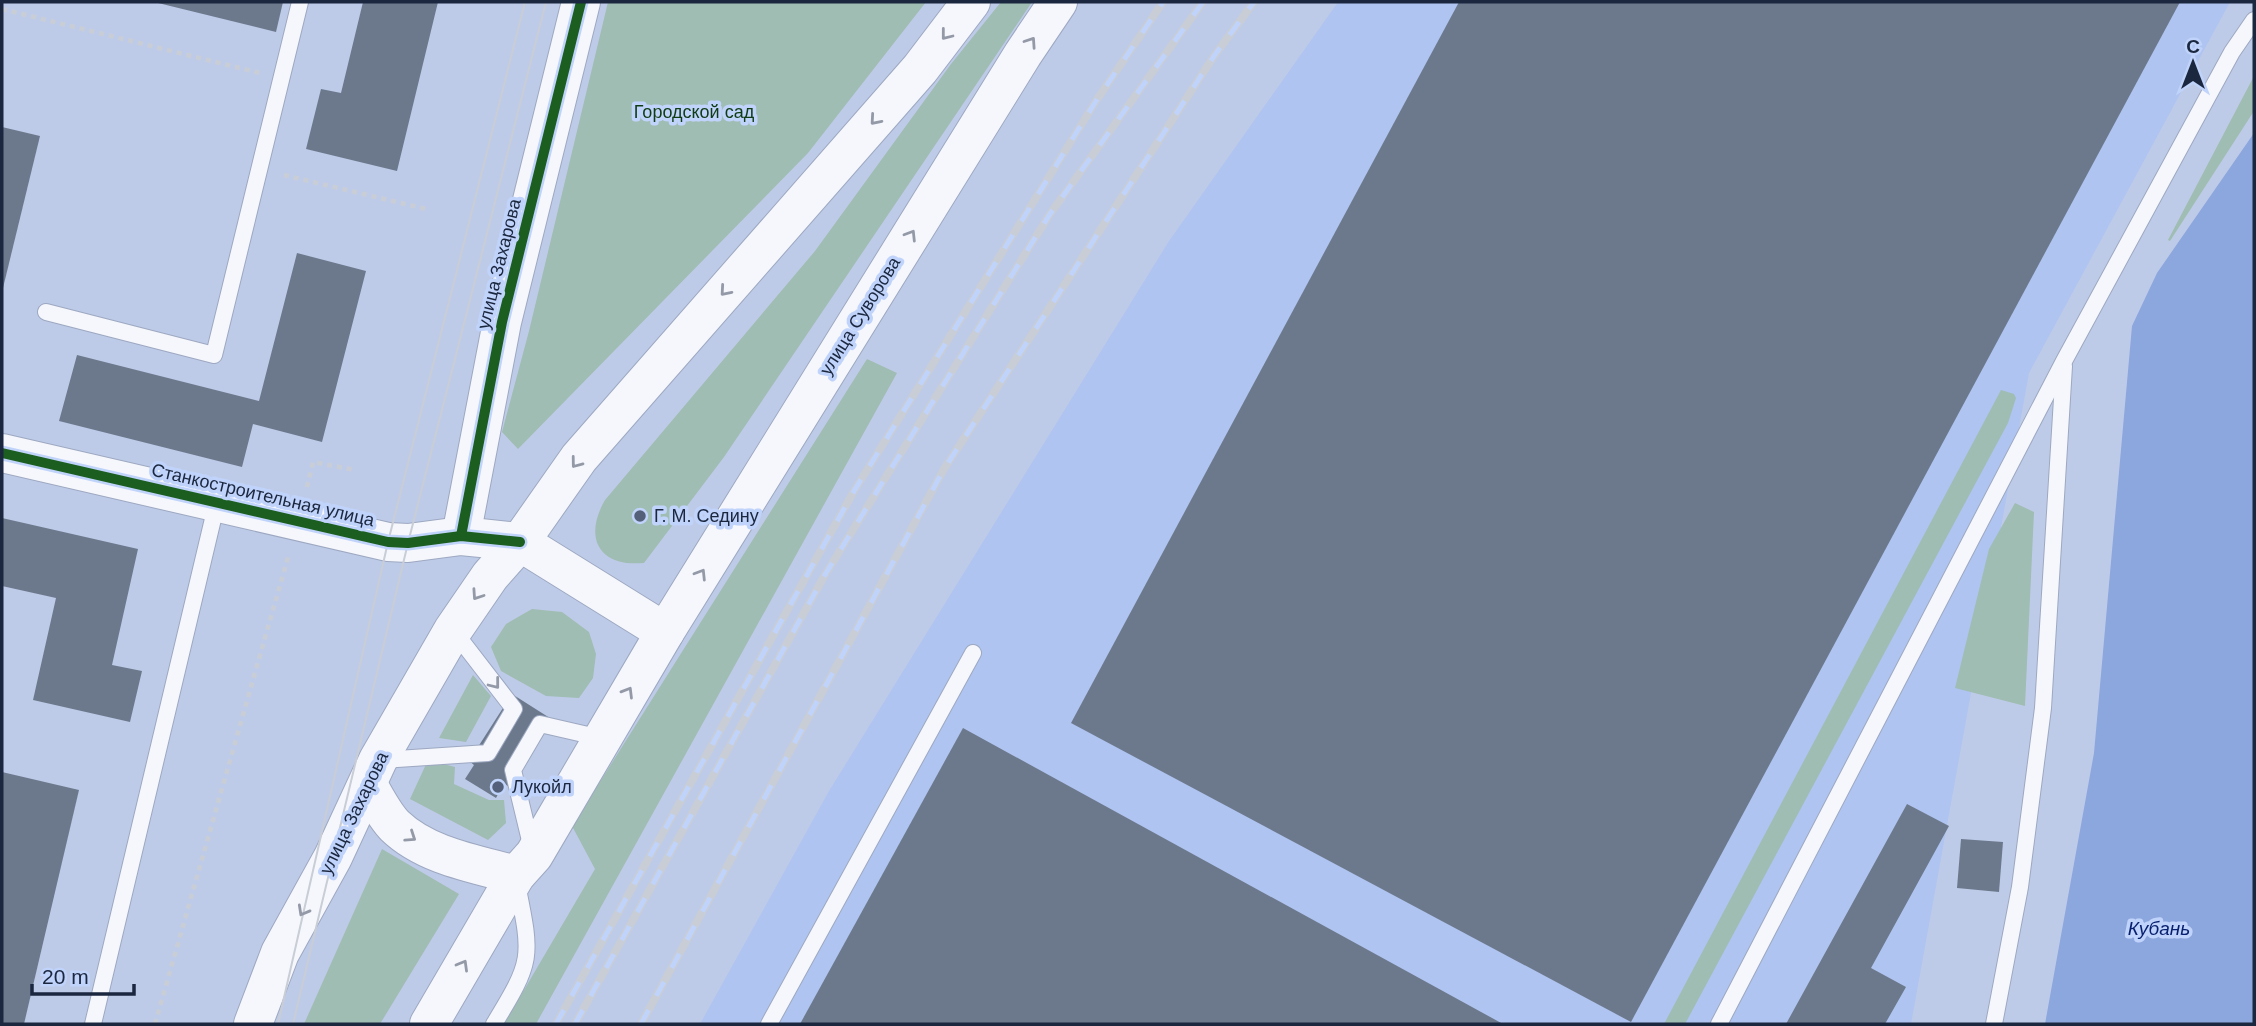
<svg xmlns="http://www.w3.org/2000/svg" width="2256" height="1026" font-family="Arial,sans-serif">
<rect width="100%" height="100%" fill="#becbe8"/>
<path fill="#afc4f0" d="M1338 2H2230L2029 373 1911 1024H700L829 791 1169 241Z"/>
<g fill="#9fbdb2">
<path d="M608 2H926L808 153 518 449 502 432 529 331Z"/>
<path d="M1001 2H1032L724 457 644 563C599 567 583 538 605 500L815 251 951 64Z"/>
<path d="M2254 76V111L2170 241 2168 240Z"/>
<path d="M867 359 897 373 536 1024H504L595 869 572 826Z"/>
<path d="M2001 390 2014 394 2016 398 2008 423 1685 1024H1664Z"/>
<path d="M2015 503 2034 512 2025 706 1955 688 1989 549Z"/>
<path d="M532 609 562 612 589 632 596 654 593 678 579 698 546 696 501 671 491 647 506 624Z"/>
<path d="M473 675 491 696 466 742 439 738Z"/>
<path d="M428 760 455 767 454 784 489 800H504L506 823 488 840 410 799Z"/>
<path d="M382 849 459 894 380 1024H304Z"/>
</g>
<path fill="#8ca6de" d="M2254 133V1024H2045L2094 753 2132 326 2157 273Z"/>
<g fill="#6c798c">
<path d="M154 2H283L276 32Z"/>
<path d="M363 2H438L397 171 306 149 321 89 341 93Z"/>
<path d="M1459 2H2180L1631 1022 1071 723Z"/>
<path d="M2 127 40 136 3 288H2Z"/>
<path d="M297 253 366 271 322 442 253 424 242 467 59 421 77 355 259 401Z"/>
<path d="M2 518 138 549 112 665 142 671 130 722 33 700 56 598 2 586Z"/>
<path d="M512 694 553 720 510 788 504 783 496 798 465 779 474 765 469 761Z"/>
<path d="M963 728 1503 1024H800Z"/>
<path d="M2 772 79 790 24 1024H2Z"/>
<path d="M1907 804 1949 826 1871 968 1906 987 1885 1024H1786Z"/>
<path d="M1961 839 2003 842 1999 892 1957 888Z"/>
</g>
<g fill="none" stroke-linecap="round" stroke-linejoin="round">
<g stroke="#9da8c1" stroke-width="18">
<g id="service">
<path d="M46 312 214 355 300 2"/>
<path d="M382 760 488 753 514 709 453 630"/>
<path d="M532 849 513 770 540 724 601 738"/>
<path d="M93 1024 217 502"/>
<path d="M494 1024C533 960 532 958 517 884"/>
<path d="M769 1024 973 653"/>
<path d="M1719 1024 2064 361 2232 52 2254 20"/>
<path d="M1994 1024 2020 887 2043 708 2064 366"/>
</g>
</g>
<g stroke="#9da8c1" stroke-width="40">
<g id="tertiary">
<path d="M2 453 388 542 408 543 461 536 520 542"/>
<path d="M461 536 502 322 581 2"/>
</g>
</g>
<g stroke="#9da8c1" stroke-width="40">
<g id="primary">
<path d="M520 542 665 632"/>
<path d="M368 785C376 798 384 815 395 826 426 856 476 864 516 875"/>
<path d="M253 1024 280 953 333 857 378 760 453 630 490 576 520 542 579 458 920 69 971 2"/>
<path d="M429 1024 516 875 534 855 665 632 1023 54 1058 2"/>
</g>
</g>
<g stroke="#c9ced6" stroke-width="4.5" stroke-dasharray="5 5" stroke-linecap="butt">
<path d="M2 9 260 73"/>
<path d="M284 175 426 209"/>
<path d="M307 487 313 462 355 470"/>
<path d="M155 1024 288 557"/>
</g>
<use href="#service" stroke="#f5f7fc" stroke-width="16"/>
<use href="#tertiary" stroke="#f5f7fc" stroke-width="38"/>
<use href="#primary" stroke="#f5f7fc" stroke-width="38"/>
<g stroke="#c8cdd6" stroke-width="2">
<path d="M278 1024 388 542 525 2"/>
<path d="M293 1024 408 543 546 2"/>
</g>
<g stroke="#c8cdd6" stroke-width="8">
<g id="rail">
<path d="M556 1024 854 491 1096 101 1163 2"/>
<path d="M575 1024 826 573 1050 214 1203 2"/>
<path d="M641 1024 944 469 1214 56 1254 2"/>
</g>
</g>
<use href="#rail" stroke="#c0d3fa" stroke-width="5" stroke-dasharray="16" stroke-linecap="butt"/>
<g stroke="#c0d3fa" stroke-width="15">
<g id="cycleway">
<path d="M2 453 388 542 408 543 461 536 520 542"/>
<path d="M461 536 502 322 581 2"/>
</g>
</g>
<use href="#cycleway" stroke="#1b5e20" stroke-width="10"/>
</g>
<defs><path id="oneway-chevron" d="M-2-3.5L2.5 0L-2 3.5" fill="none" stroke-width="1.6" stroke-linecap="round" stroke-linejoin="round" transform="scale(1.75)"/></defs>
<g stroke="#9399a7">
<use href="#oneway-chevron" transform="translate(946 35) rotate(128)"/>
<use href="#oneway-chevron" transform="translate(1031 42) rotate(-56)"/>
<use href="#oneway-chevron" transform="translate(875 120) rotate(131)"/>
<use href="#oneway-chevron" transform="translate(911 235) rotate(-58)"/>
<use href="#oneway-chevron" transform="translate(725 291) rotate(131)"/>
<use href="#oneway-chevron" transform="translate(576 463) rotate(127)"/>
<use href="#oneway-chevron" transform="translate(701 574) rotate(-58)"/>
<use href="#oneway-chevron" transform="translate(477 595) rotate(124)"/>
<use href="#oneway-chevron" transform="translate(495 684) rotate(52)"/>
<use href="#oneway-chevron" transform="translate(628 692) rotate(-59)"/>
<use href="#oneway-chevron" transform="translate(411 837) rotate(34)"/>
<use href="#oneway-chevron" transform="translate(303 911) rotate(119)"/>
<use href="#oneway-chevron" transform="translate(463 965) rotate(-60)"/>
</g>
<g fill="#54607a" stroke="#c0d3fa" stroke-width="2.5">
<circle cx="640" cy="516" r="7"/>
<circle cx="498" cy="787" r="7"/>
</g>
<g text-anchor="middle" stroke-width="7" stroke-linejoin="round" paint-order="stroke">
<g font-size="18" fill="#103c14" stroke="#c0d3fa">
<text x="694" y="118">Городской сад</text>
</g>
<g font-size="18" fill="#1b273f" stroke="#c0d3fa">
<text transform="translate(499 264) rotate(-76)" y="6">улица Захарова</text>
<text transform="translate(860 316) rotate(-58)" y="6">улица Суворова</text>
<text transform="translate(263 495) rotate(13)" y="6">Станкостроительная улица</text>
<text transform="translate(354 813) rotate(-64)" y="6">улица Захарова</text>
</g>
<g font-size="18" fill="#1b273f" stroke="#c0d3fa" text-anchor="start">
<text x="654" y="522">Г. М. Седину</text>
<text x="512" y="793">Лукойл</text>
</g>
<g font-size="19" font-style="italic" fill="#071f6e" stroke="#c0d3fa">
<text x="2159" y="935">Кубань</text>
</g>
</g>
<rect width="2256" height="1026" fill="none" stroke="#1b273f" stroke-width="7"/>
<g transform="translate(2193 63)" stroke="#c0d3fa" stroke-width="5" paint-order="stroke">
<path d="M0-5L12 26L0 18L-12 26Z" fill="#1b273f"/>
<text y="-10" font-size="19" font-weight="bold" text-anchor="middle" fill="#1b273f">С</text>
</g>
<path d="M32 984v10h102v-10" fill="none" stroke="#1b273f" stroke-width="3.5"/>
<text x="42" y="984" font-size="21" fill="#1b273f" stroke="#c0d3fa" stroke-width="5" paint-order="stroke">20 m</text>
</svg>
